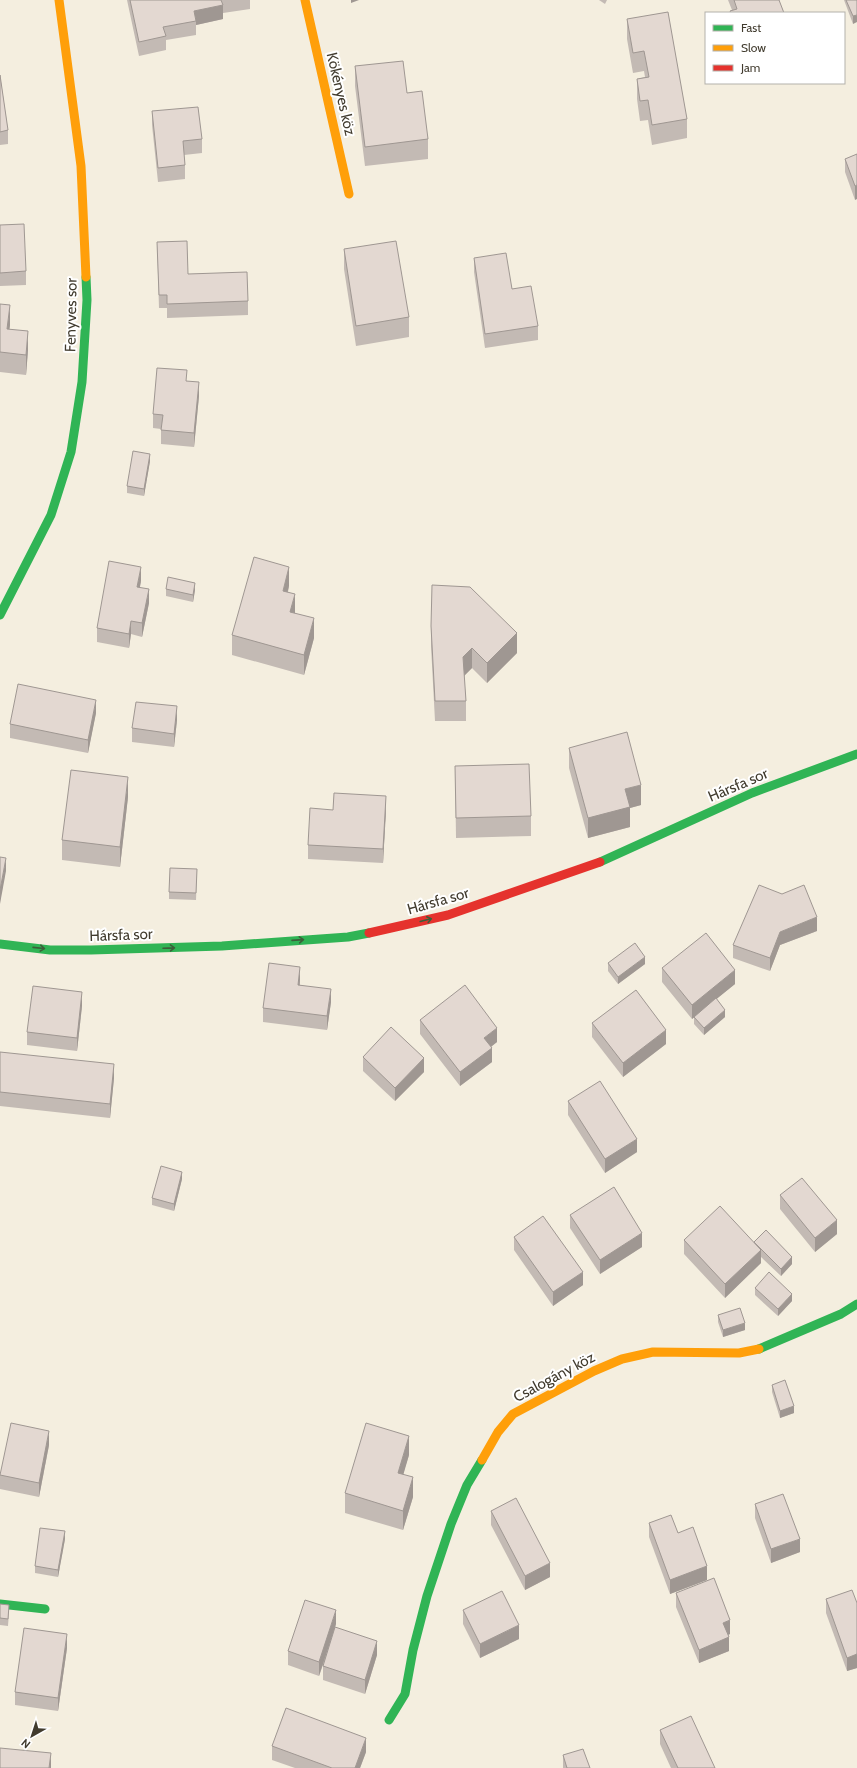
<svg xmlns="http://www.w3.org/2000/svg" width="857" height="1768" font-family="Cabin,sans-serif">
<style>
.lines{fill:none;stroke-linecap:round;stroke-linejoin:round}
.fast{stroke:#30b455;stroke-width:9}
.slow{stroke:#ff9f0a;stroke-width:9}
.jam{stroke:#e5322d;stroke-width:9}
.wall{fill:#c3bab4}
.shaded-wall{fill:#9f9792}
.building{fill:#e3d8d1;stroke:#9f9792}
.oneway{stroke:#3c5f3a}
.labels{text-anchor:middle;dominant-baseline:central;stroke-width:4;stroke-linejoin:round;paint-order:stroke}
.street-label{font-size:15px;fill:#413b2e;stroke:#fff}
</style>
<rect width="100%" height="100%" fill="#f4eedf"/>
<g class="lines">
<g class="fast">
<path d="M0,615L51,515L71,452L82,382L87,300L86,277"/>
<path d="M600,862L752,793L857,754"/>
<path d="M0,944L50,950H91L222,946L348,937L369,933"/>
<path d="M759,1349L841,1314L857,1304"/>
<path d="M0,1604L45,1609"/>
<path d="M389,1720L405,1694L413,1650L427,1596L451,1524L467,1485L482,1460"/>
</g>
<g class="slow">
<path d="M59,0L81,166L86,277"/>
<path d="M305,0L349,194"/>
<path d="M482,1460L498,1432L513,1414L594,1371L622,1359L653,1352L739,1353L759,1349"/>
</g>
<path class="jam" d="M369,933L448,915L600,862"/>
</g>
<g class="wall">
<path d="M127,0H250V9L223,13V19L196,25V35L166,40V50L139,56Z"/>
<path d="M599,0H607L605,4Z"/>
<path d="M728,0H779L784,13H730V11L732,10Z"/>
<path d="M844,0H857L853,24Z"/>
<path d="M627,19L687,119V138L652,145L648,120L640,121L637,99V79L645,77L644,71L633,73L627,39Z"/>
<path d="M355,66L407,93L428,139V159L365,166L355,86Z"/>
<path d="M0,75L8,130V144L0,145Z"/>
<path d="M152,111L202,139V153L184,155L185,165V179L158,182L152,125Z"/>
<path d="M857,154L855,200L845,172V159Z"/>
<path d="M0,225L26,271V285L0,286Z"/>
<path d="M157,242L188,274L248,301V315L167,318V308H159Z"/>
<path d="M344,249L409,317V337L356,346L344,269Z"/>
<path d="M474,258L512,289L538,326V340L485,348L474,272Z"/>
<path d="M0,304L10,325L9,329L28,350L26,375L0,372Z"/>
<path d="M187,381L199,396L194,447L161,444V429L153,428V414Z"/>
<path d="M150,461L144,496L127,493V486Z"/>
<path d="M141,581L140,587L149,603L142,637L131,634L129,648L97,642V628Z"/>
<path d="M289,586L288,592L295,613L314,638L304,675L232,655V635Z"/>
<path d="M166,589L195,590L193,602L166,596Z"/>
<path d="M431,626L517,653L487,683L472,668L464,676L466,701V721H435L431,646Z"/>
<path d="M96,713L88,753L10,738V724Z"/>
<path d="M177,720L174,747L132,742V728Z"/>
<path d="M569,748L641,805L630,808V827L588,838L569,768Z"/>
<path d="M455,766L531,816V836L456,838Z"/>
<path d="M128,797L120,867L62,860V840Z"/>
<path d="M333,810H386L383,863L308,859V845Z"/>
<path d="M197,869L196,900L169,899V892Z"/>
<path d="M817,931L780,945L770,971L733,958V945Z"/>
<path d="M608,963L645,964L618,984L608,971Z"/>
<path d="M662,968L735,984L716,999L725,1017L704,1035L694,1024V1017L697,1015L692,1019L662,982Z"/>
<path d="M300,980V985L331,1002L327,1030L263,1022V1008Z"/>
<path d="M82,1006L77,1051L27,1045V1032Z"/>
<path d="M420,1020L497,1042L491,1047L492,1062L460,1086L420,1034Z"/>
<path d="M592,1023L666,1044L623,1077L592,1037Z"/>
<path d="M0,1052L114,1078L110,1118L0,1106Z"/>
<path d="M363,1057L424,1072L395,1101L363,1071Z"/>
<path d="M568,1101L637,1152L605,1173L568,1115Z"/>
<path d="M182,1179L174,1211L152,1205V1198Z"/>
<path d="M780,1195L837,1234L815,1252L780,1209Z"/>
<path d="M570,1215L642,1247L600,1274L570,1228Z"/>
<path d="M514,1237L583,1285L553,1306L514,1250Z"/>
<path d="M684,1240L754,1242L792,1264L781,1276L761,1257V1263L725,1298L684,1254Z"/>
<path d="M755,1288L792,1301L778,1316L755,1295Z"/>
<path d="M718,1315L745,1330L723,1337L718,1322Z"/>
<path d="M772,1385L794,1413L780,1418L772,1392Z"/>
<path d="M49,1445L39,1497L0,1489V1475Z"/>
<path d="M409,1455L403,1474L413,1497L403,1530L345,1513V1493Z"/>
<path d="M755,1504L800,1552L771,1563L755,1518Z"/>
<path d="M491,1511L550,1577L525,1590L491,1525Z"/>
<path d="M649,1523L678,1533L707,1580L670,1594L649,1537Z"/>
<path d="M65,1539L58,1577L35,1573V1566Z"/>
<path d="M676,1593L730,1634L728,1635L729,1651L699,1663L676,1607Z"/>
<path d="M826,1599L857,1603V1668L847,1671L826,1613Z"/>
<path d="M0,1604L9,1612L8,1626L0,1625Z"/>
<path d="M463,1610L519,1639L480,1658L463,1624Z"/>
<path d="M336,1624L335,1627L377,1655L365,1694L323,1680V1666L324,1662L319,1676L288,1665V1651Z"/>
<path d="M67,1648L58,1711L15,1705V1692Z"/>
<path d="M660,1730L715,1768H671L660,1744Z"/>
<path d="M272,1746L366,1752L360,1768H295L272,1760Z"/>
<path d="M563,1755L590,1768H563Z"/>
</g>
<g class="shaded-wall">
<path d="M351,0H359L351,3Z"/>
<path d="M223,5V19L196,25V21L194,11Z"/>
<path d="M857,15V22L853,24V16Z"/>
<path d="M857,185V199L855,200V186Z"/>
<path d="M10,305V325L7,349V329Z"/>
<path d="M28,331V350L26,375V355Z"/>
<path d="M199,382V396L194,447V433Z"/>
<path d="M150,454V461L144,496V489Z"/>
<path d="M141,567V581L137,601V587Z"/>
<path d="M289,567V586L283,610V591Z"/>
<path d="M195,583V590L193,602V595Z"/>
<path d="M149,589V603L142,637V623Z"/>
<path d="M295,594V614L290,612Z"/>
<path d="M314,618V638L304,675V655Z"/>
<path d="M131,621V634L129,648V634Z"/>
<path d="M517,633V653L487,683V663Z"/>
<path d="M472,648V668L463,677V657Z"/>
<path d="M96,700V713L88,753V740Z"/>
<path d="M177,706V720L174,747V734Z"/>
<path d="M128,777V797L120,867V847Z"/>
<path d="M641,785V805L630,808V827L588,838V818L625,789Z"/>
<path d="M386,796V810L383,863V849Z"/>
<path d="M6,858V871L0,904V890Z"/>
<path d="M817,917V931L780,945L770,971V958L780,932Z"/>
<path d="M645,957V964L618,984V977Z"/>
<path d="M300,967V980L298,999V985Z"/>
<path d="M735,970V984L692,1019V1005Z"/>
<path d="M331,989V1002L327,1030V1016Z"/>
<path d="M82,992V1006L77,1051V1038Z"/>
<path d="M725,1010V1017L704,1035V1028Z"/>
<path d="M497,1028V1042L484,1052V1038Z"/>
<path d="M666,1030V1044L623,1077V1063Z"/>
<path d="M492,1048V1062L460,1086V1072Z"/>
<path d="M424,1058V1072L395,1101V1088Z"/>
<path d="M114,1064V1078L110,1118V1104Z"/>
<path d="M637,1139V1152L605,1173V1159Z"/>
<path d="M182,1172V1179L174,1211V1204Z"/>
<path d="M837,1220V1234L815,1252V1238Z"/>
<path d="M642,1233V1247L600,1274V1260Z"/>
<path d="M761,1250V1263L725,1298V1284Z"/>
<path d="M792,1257V1264L781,1276V1269Z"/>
<path d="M583,1272V1285L553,1306V1292Z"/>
<path d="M792,1294V1301L778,1316V1309Z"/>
<path d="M745,1323V1330L723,1337V1330Z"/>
<path d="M794,1406V1413L780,1418V1411Z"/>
<path d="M49,1431V1445L39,1497V1483Z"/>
<path d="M409,1436V1455L398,1493V1473Z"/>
<path d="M413,1477V1497L403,1530V1511Z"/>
<path d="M65,1531V1539L58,1577V1570Z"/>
<path d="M800,1539V1552L771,1563V1549Z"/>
<path d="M550,1563V1577L525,1590V1576Z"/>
<path d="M707,1566V1580L670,1594V1580Z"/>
<path d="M336,1610V1624L319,1676V1662Z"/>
<path d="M730,1620V1634L723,1637V1623Z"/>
<path d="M519,1625V1639L480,1658V1644Z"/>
<path d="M67,1634V1648L58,1711V1698Z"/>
<path d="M729,1637V1651L699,1663V1650Z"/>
<path d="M377,1641V1655L365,1694V1680Z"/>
<path d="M857,1654V1668L847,1671V1658Z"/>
<path d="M366,1738V1752L360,1768H355Z"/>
<path d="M51,1753V1768H49Z"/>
</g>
<g class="building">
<path d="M130,0H221L223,5L194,11L196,21L163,27L166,36L139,42Z"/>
<path d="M734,0H779L784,13H731L730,11L737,9Z"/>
<path d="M846,0H857V15L853,16Z"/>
<path d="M668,12L687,119L652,125L648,100L640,101L637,79L649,77L644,51L633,53L627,19Z"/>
<path d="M403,61L407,93L422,91L428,139L365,147L355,66Z"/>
<path d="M0,75L8,130L0,132Z"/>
<path d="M198,107L202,139L183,141L185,165L158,168L152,111Z"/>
<path d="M857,154V185L855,186L845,159Z"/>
<path d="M24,224L26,271L0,273V225Z"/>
<path d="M187,241L188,274L247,272L248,301L167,304V295H159L157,242Z"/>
<path d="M396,241L409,317L356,326L344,249Z"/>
<path d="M506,253L512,289L531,286L538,326L485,334L474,258Z"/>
<path d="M0,304L10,305L7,329L28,331L26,355L0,352Z"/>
<path d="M157,368L187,370L186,381L199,382L194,433L161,430L163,415L153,414Z"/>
<path d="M133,451L150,454L144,489L127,486Z"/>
<path d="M254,557L289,567L283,591L295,594L290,612L314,618L304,655L232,635Z"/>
<path d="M109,561L141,567L137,587L149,589L142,623L131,621L129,634L97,628Z"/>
<path d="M168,577L195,583L193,595L166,589Z"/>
<path d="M432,585L470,587L517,633L487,663L472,648L463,657L466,701H435L431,626Z"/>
<path d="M18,684L96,700L88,740L10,724Z"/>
<path d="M136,702L177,706L174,734L132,728Z"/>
<path d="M627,732L641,785L625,789L630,807L588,818L569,748Z"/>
<path d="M529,764L531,816L456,818L455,766Z"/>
<path d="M71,770L128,777L120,847L62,840Z"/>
<path d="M334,793L386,796L383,849L308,845L310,808L333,810Z"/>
<path d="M0,857L6,858L0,890Z"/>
<path d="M170,868L197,869L196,893L169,892Z"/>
<path d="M759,885L782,894L804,885L817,917L780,932L770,958L733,945Z"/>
<path d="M706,933L735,970L692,1005L662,968Z"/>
<path d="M635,943L645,957L618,977L608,963Z"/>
<path d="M269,963L300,967L298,985L331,989L327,1016L263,1008Z"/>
<path d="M465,985L497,1028L484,1038L492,1048L460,1072L420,1020Z"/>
<path d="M33,986L82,992L77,1038L27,1032Z"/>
<path d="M636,990L666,1030L623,1063L592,1023Z"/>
<path d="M716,998L725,1010L704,1028L694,1017Z"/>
<path d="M391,1027L424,1058L395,1088L363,1057Z"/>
<path d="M0,1052L114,1064L110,1104L0,1092Z"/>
<path d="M600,1081L637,1139L605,1159L568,1101Z"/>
<path d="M161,1166L182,1172L174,1204L152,1198Z"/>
<path d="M802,1178L837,1220L815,1238L780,1195Z"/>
<path d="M614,1187L642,1233L600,1260L570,1215Z"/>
<path d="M720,1206L761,1250L725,1284L684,1240Z"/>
<path d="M543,1216L583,1272L553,1292L514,1237Z"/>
<path d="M766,1230L792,1257L781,1269L754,1242Z"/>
<path d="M769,1272L792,1294L778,1309L755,1288Z"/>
<path d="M740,1308L745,1323L723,1330L718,1315Z"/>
<path d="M785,1380L794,1406L780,1411L772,1385Z"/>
<path d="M11,1423L49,1431L39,1483L0,1475Z"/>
<path d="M366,1423L409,1436L398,1473L413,1477L403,1511L345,1493Z"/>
<path d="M783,1494L800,1539L771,1549L755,1504Z"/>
<path d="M516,1498L550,1563L525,1576L491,1511Z"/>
<path d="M671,1515L678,1533L693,1527L707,1566L670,1580L649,1523Z"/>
<path d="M40,1528L65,1531L58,1570L35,1566Z"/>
<path d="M714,1578L730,1620L723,1623L729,1637L699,1650L676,1593Z"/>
<path d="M852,1590L857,1603V1654L847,1658L826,1599Z"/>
<path d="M502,1591L519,1625L480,1644L463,1610Z"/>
<path d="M305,1600L336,1610L319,1662L288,1651Z"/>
<path d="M0,1604L9,1605L8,1619L0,1618Z"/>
<path d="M335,1627L377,1641L365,1680L323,1666Z"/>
<path d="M24,1628L67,1634L58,1698L15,1692Z"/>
<path d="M286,1708L366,1738L355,1768H332L272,1746Z"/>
<path d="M691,1716L715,1768H678L660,1730Z"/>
<path d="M0,1748L51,1753L49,1768H0Z"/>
<path d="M583,1749L590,1768H567L563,1755Z"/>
</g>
<defs><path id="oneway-shaft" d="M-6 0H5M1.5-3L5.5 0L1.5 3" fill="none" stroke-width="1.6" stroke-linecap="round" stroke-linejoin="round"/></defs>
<g class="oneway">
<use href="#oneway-shaft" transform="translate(426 920) rotate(-14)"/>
<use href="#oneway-shaft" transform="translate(298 940) rotate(-4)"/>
<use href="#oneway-shaft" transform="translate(39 948) rotate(6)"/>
<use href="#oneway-shaft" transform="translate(169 948) rotate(-2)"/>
</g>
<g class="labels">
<g class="street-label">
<text transform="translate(341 94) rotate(77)">Kökényes köz</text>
<text transform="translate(71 315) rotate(-89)">Fenyves sor</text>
<text transform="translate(738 785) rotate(-23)">Hársfa sor</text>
<text transform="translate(438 901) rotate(-16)">Hársfa sor</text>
<text transform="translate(121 935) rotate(-2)">Hársfa sor</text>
<text transform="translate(554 1377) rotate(-28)">Csalogány köz</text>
</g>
</g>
<rect x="705" y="12" width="140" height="72" fill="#ffffff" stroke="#b3b1ab"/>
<rect x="713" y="25" width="20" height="6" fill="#30b455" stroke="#b3b1ab"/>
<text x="741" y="32" font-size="12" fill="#413b2e">Fast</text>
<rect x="713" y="45" width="20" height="6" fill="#ff9f0a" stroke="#b3b1ab"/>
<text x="741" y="52" font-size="12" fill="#413b2e">Slow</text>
<rect x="713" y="65" width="20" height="6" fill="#e5322d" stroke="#b3b1ab"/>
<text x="741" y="72" font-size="12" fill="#413b2e">Jam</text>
<g transform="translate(32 1736) rotate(219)" stroke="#ffffff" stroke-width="3" paint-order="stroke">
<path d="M0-3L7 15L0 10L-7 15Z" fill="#413b2e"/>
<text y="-6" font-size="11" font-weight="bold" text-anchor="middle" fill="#413b2e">N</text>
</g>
</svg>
